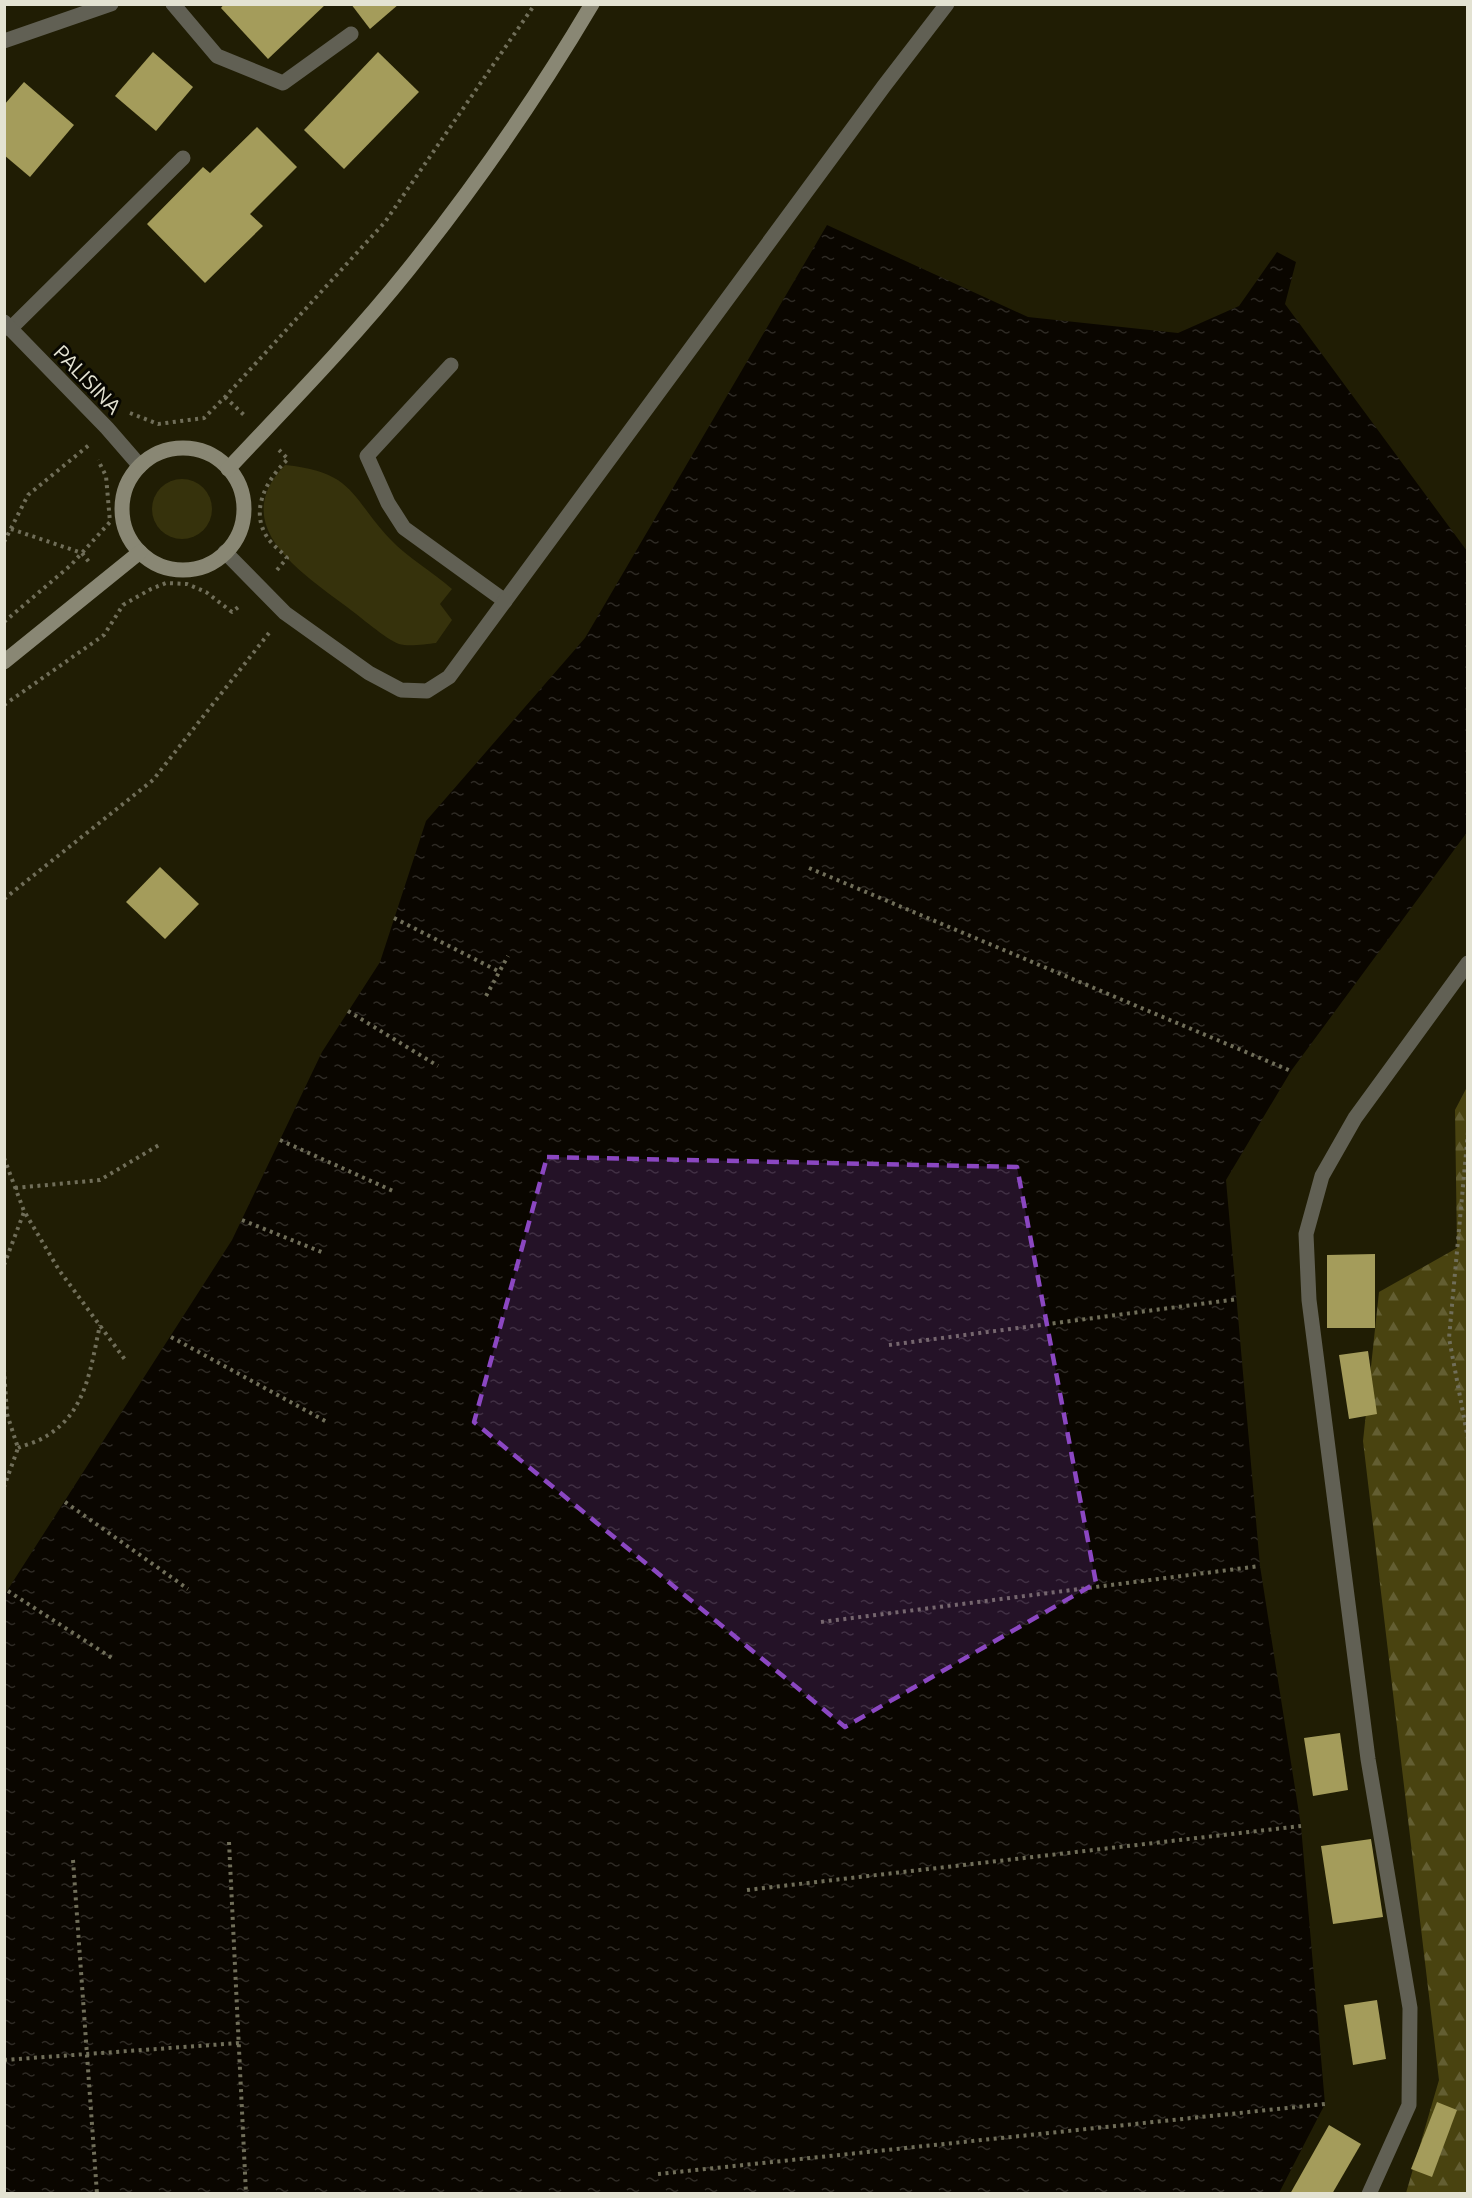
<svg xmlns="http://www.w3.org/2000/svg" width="1472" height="2198" font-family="Ubuntu,sans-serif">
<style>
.grass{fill:#36320c}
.forest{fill:url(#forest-firs)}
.water{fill:url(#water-ripples)}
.building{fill:#a49c5b}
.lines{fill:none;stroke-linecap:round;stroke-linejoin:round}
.path{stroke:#706e59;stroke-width:4;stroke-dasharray:3 4.5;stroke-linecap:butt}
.lane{stroke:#616054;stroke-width:15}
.street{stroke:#616054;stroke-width:15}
.secondary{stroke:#898774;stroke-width:15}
.marked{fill:#8b47c2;fill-opacity:0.2;stroke:#8b47c2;stroke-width:4.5;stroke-dasharray:12 8;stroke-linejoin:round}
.labels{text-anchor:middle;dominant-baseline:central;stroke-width:6;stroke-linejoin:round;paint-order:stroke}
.street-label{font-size:21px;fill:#e3e2d2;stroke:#080701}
</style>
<defs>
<pattern id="forest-firs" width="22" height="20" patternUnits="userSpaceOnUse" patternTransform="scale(1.5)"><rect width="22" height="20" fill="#494310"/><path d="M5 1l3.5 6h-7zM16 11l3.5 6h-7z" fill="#635e32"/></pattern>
<pattern id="water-ripples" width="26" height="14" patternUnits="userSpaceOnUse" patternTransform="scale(1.5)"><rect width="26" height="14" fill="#0a0600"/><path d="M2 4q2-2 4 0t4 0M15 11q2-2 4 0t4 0" fill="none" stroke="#2e2a24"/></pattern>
</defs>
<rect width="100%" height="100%" fill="#201d04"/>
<g class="grass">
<path d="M285,465C354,472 350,496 390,539C408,558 433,572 452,589L440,604L452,620L436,643C426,644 409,647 399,644C387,640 358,615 347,607C300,572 227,525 285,465Z"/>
<circle cx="182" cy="509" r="30"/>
</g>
<path class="forest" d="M1467,1087V2193H1406L1439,2080L1363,1441L1379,1292L1457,1248L1455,1110Z"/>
<path class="water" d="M827,225L1028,317L1178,333L1239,306L1277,252L1296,262L1285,304L1467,551L1468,831L1291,1071L1226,1180L1260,1566L1301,1826L1325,2104L1279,2193H5V1594L232,1240L322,1052L380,962L426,821L585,638Z"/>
<g class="building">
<path d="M224,4H326L268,59L221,8Z"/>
<path d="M351,4H399L370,29Z"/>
<path d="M153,52L193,87L156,131L115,96Z"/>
<path d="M378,52L419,92L344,169L304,130Z"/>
<path d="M24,82L74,125L30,177L4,155V105Z"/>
<path d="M257,127L297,167L250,214L263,226L205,283L147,224L203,167L210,173Z"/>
<path d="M160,867L199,904L165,939L126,902Z"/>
<path d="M1375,1254V1328H1327V1255Z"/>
<path d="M1368,1351L1377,1414L1349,1419L1339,1355Z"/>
<path d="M1340,1733L1348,1790L1313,1796L1304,1738Z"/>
<path d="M1371,1839L1383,1917L1333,1924L1321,1846Z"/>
<path d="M1377,2000L1386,2059L1353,2065L1344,2005Z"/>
<path d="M1437,2102L1457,2110L1432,2177L1411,2169Z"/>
<path d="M1329,2125L1361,2144L1332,2194H1290Z"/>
</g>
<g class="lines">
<g class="path">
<path d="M225,397L244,415"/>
<path d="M130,413L158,424L204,418L225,397L385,222L535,4"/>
<path d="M11,529L82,553L89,562"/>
<path d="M4,542L28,495L89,445"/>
<path d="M277,570L287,558C281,551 272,545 267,537C249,509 268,478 288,459L279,450"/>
<path d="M4,622L71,565L110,522L106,476L98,460"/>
<path d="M4,705L104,635L123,605L151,589L166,583L187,584L206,592L232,612L241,605"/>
<path d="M809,868L1291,1071"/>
<path d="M4,899L153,780L269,633"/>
<path d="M394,918L500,972"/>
<path d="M486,996L508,956"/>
<path d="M348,1011L438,1066"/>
<path d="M1468,1132L1449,1338L1468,1439"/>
<path d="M280,1140L393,1191"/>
<path d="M4,1158L24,1211L59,1270L126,1361"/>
<path d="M15,1188L100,1180L159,1145"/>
<path d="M242,1220L324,1253"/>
<path d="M4,1265L24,1212"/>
<path d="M171,1337L329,1423"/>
<path d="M889,1345L1238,1299"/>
<path d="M4,1369L7,1414L18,1448L4,1487"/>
<path d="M18,1448C28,1444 40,1441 48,1435C87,1411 91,1365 100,1325"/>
<path d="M65,1502L188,1589"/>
<path d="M8,1591L115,1660"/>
<path d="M821,1622L1260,1566"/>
<path d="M229,1842L246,2194"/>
<path d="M73,1860L97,2194"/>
<path d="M747,1890L1301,1826"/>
<path d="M4,2060L239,2043"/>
<path d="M658,2174L1325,2104"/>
</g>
<g class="lane">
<path d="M173,4L217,56L283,83L351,34"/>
<path d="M10,329L183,158"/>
<path d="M451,365L367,456L388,503L404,528L505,601"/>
</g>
<g class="street">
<path d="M4,41L111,4"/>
<path d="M4,322L107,428L140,466"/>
<path d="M225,552L285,613L369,673L401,690L427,691L449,677L884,86L947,4"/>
<path d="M1369,2194L1409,2105L1410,2008L1368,1759L1309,1300L1306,1234L1322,1176L1355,1118L1468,963"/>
</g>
<g class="secondary">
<circle cx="183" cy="509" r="61"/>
<path d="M228,469C289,404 352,340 408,270C475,186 537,97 592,4"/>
<path d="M4,662L140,552"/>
</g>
</g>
<path class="marked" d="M547,1157L1017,1167L1096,1583L845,1727L474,1422Z"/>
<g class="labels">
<g class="street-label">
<text transform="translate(88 379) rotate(46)">PALISINA</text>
</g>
</g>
<rect width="1472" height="2198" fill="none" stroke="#e3e2d2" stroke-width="12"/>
</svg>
